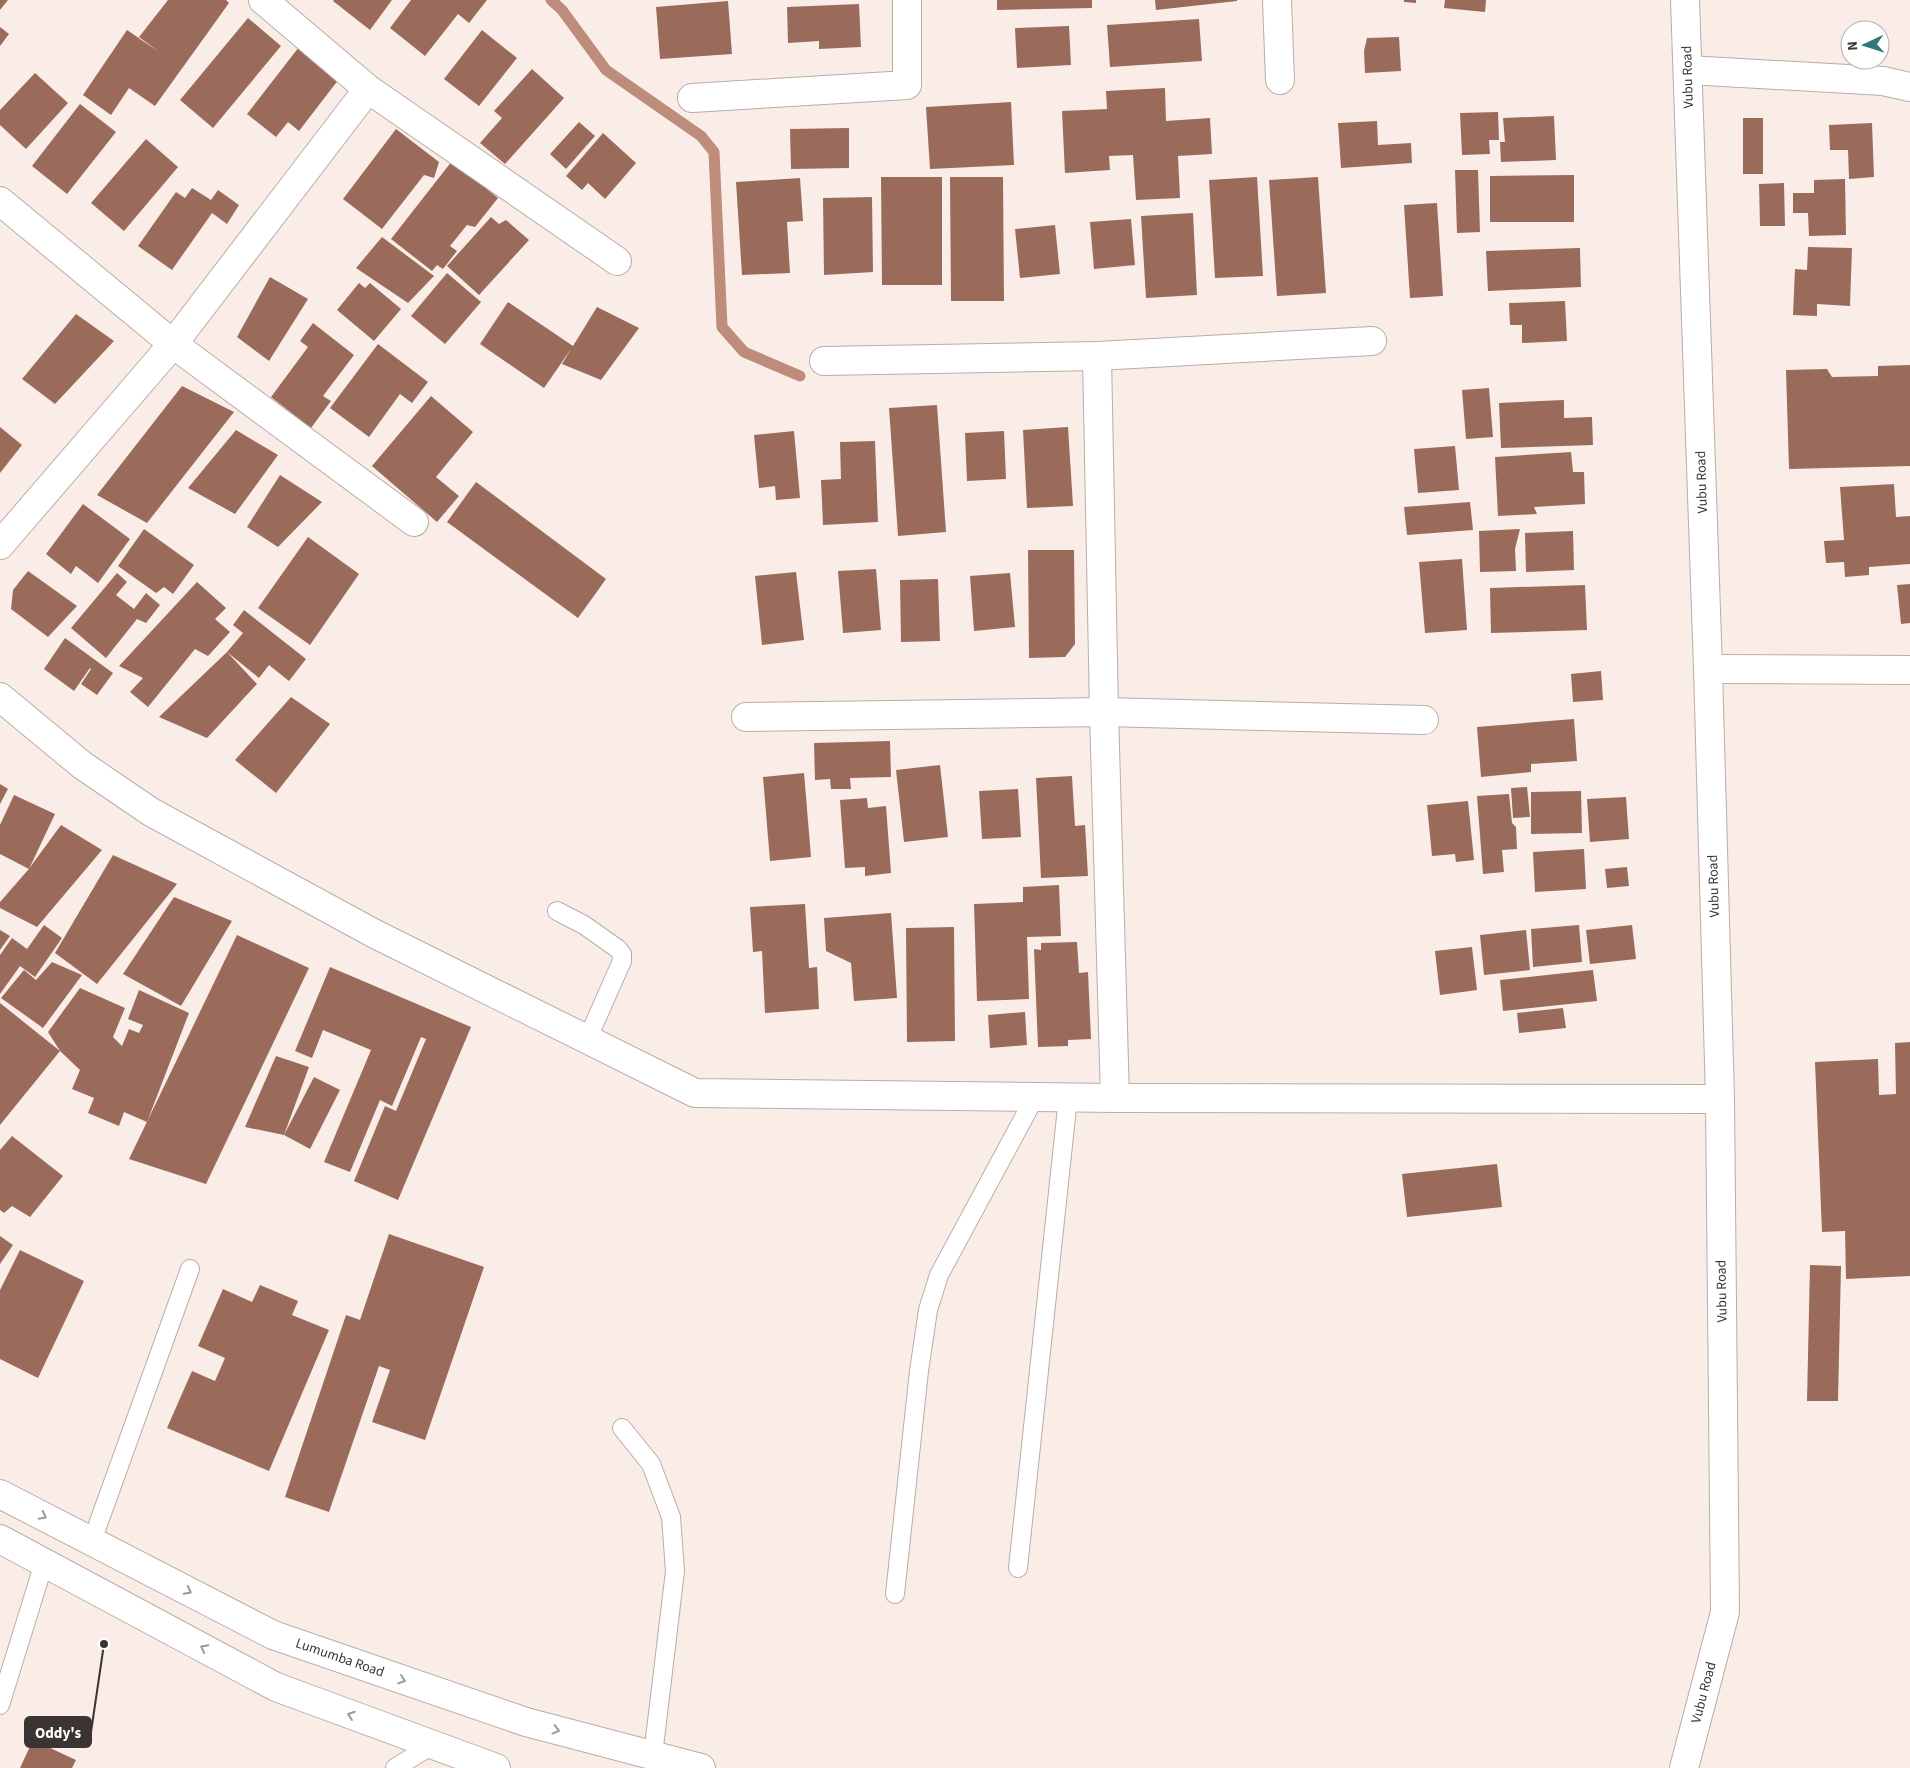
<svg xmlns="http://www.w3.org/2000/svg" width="1910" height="1768" font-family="'Source Sans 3',sans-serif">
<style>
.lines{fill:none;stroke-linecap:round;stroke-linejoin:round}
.stream{stroke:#bd8c7a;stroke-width:11}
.building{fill:#9a6b5a}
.service-casing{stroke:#b9ada8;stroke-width:20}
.minor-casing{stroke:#b9ada8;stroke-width:30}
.primary-casing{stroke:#b9ada8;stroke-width:30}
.service{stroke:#fff;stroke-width:18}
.minor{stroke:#fff;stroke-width:28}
.primary{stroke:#fff;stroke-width:28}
.oneway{stroke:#9c9a99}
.labels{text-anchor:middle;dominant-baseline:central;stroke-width:5;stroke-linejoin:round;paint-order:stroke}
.street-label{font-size:14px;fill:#3a3533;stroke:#fff}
.leader{fill:none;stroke:#3a3533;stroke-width:2}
.callout-dot{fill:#3a3533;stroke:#fff;stroke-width:2}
.callout{fill:#3a3533;stroke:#3a3533;stroke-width:2}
.callout-label{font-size:15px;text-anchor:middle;font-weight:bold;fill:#fff}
</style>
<rect width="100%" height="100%" fill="#faede8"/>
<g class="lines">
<path class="stream" d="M551,0L562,10L606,70L701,136L714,152L722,327L744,352L800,376"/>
</g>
<g class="building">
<path d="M0,0H8L0,10Z"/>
<path d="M168,0H226L229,3L155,106L129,88L111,115L83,95L127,30L159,52L139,37Z"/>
<path d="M334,0H392L370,30L333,1Z"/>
<path d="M411,0H487L469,23L458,14L425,56L390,28Z"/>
<path d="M997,0H1092V8L997,10Z"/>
<path d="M1155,0H1237V1L1156,10Z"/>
<path d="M1404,0H1416V3L1404,2Z"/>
<path d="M1445,0H1486L1485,12L1444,8Z"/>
<path d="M728,1L732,54L660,59L656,7Z"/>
<path d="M859,4L861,47L819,49V41L788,43L787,7Z"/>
<path d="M248,18L281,46L213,128L180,100Z"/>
<path d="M1199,19L1202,61L1110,67L1107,25Z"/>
<path d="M1069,26L1071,65L1017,68L1015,28Z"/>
<path d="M0,27L9,34L0,46Z"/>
<path d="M482,30L517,58L479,106L444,79Z"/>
<path d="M1399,37L1401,71L1365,73L1364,51L1367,38Z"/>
<path d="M299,47L339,79L299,131L288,122L276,137L247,114Z"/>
<path d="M532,69L564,98L505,164L480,143L502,118L494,111Z"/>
<path d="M35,73L68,103L26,149L0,125V110Z"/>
<path d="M1165,88L1166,121L1210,118L1212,154L1178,156L1180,198L1136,200L1133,155L1109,156L1110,170L1065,173L1062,111L1107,109L1106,91Z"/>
<path d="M1011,102L1014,165L930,169L926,107Z"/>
<path d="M80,104L116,132L67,194L32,166Z"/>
<path d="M1498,112L1499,140H1489L1490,154L1462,155L1460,113Z"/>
<path d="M1554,116L1556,160L1501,162L1500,142H1505L1503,118Z"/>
<rect x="1743" y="118" width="20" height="56"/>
<path d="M1377,121L1378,145L1411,143L1412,163L1341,168L1338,123Z"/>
<path d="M579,122L595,136L566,169L550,154Z"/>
<path d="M1872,123L1874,177L1849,179L1848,150H1830L1829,125Z"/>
<path d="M849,128V168L791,169L790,129Z"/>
<path d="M396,129L439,162L434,178L424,175L382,229L343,199Z"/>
<path d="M603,133L636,163L605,199L588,183L582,190L566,176Z"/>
<path d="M146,139L178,167L124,231L91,203Z"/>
<path d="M452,161L498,198L475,227L467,225L450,246L457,251L443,269L437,265L432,271L391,239Z"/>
<path d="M1455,170H1478L1480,232L1457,233Z"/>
<path d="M1574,175V222H1490V176Z"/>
<path d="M881,177H942V285H882Z"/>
<path d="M950,177H1003L1004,301H951Z"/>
<path d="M1257,177L1263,276L1215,278L1209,180Z"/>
<path d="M1318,177L1326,293L1277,296L1269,180Z"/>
<path d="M800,178L803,221L787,222L790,273L742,275L736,182Z"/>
<path d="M1845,179L1846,235L1809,236L1808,213H1793V193H1814V180Z"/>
<path d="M1784,183L1785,226H1760L1759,184Z"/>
<path d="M192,188L211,200L218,190L239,205L227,224L212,213L172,270L138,246L176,192L185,198Z"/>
<path d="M872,197L873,272L824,275L823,198Z"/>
<path d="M1437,203L1443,296L1410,298L1404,205Z"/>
<path d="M1193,213L1197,295L1146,298L1141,216Z"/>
<path d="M491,217L499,224L506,220L529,240L479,295L447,266Z"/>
<path d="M1131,219L1135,265L1094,269L1090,222Z"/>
<path d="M1055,225L1060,274L1020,278L1015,229Z"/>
<path d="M382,237L434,276L408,303L356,268Z"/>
<path d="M1808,247L1852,248L1850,306L1817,304V316L1793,315L1795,269L1807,270Z"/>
<path d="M1580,248L1581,287L1488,291L1486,251Z"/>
<path d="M447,273L481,302L445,344L411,316Z"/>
<path d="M270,277L308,299L269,361L237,337Z"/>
<path d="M359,283L365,288L370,283L401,309L374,341L337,310Z"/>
<path d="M1565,301L1567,341L1522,343V325H1510L1509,303Z"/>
<path d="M508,302L573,346L597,307L639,328L601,380L562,364L571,349L544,388L480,344Z"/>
<path d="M76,314L114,341L55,404L22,379Z"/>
<path d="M313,323L354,355L323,396L331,401L311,428L271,397L308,347L300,341Z"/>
<path d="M378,344L428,382L412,403L400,394L369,437L330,408Z"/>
<path d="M1910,365V466L1789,469L1786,370L1827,369L1832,377L1878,376V366Z"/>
<path d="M182,386L234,412L147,523L97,495Z"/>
<path d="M1489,388L1493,437L1466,439L1462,390Z"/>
<path d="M431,396L473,432L436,477L459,496L437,522L372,466Z"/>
<path d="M1564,400V418L1592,417L1593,445L1501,448L1499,403Z"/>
<path d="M937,405L946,532L898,536L889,408Z"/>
<path d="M0,427L22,445L0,473Z"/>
<path d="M1068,427L1073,506L1027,508L1023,430Z"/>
<path d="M236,430L278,455L235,514L188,488Z"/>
<path d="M794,431L800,498L776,500L775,486L759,488L754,435Z"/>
<path d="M1004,431L1006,479L967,481L965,433Z"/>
<path d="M875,441L878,522L823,525L821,480L841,479L840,442Z"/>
<path d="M1455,446L1459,490L1418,493L1414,449Z"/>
<path d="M1571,452L1573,472H1584L1585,504L1534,507L1537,514L1498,516L1495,457Z"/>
<path d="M280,475L322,502L278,547L247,527Z"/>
<path d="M476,482L606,579L578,618L447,522Z"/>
<path d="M1894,484L1896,517L1910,516V564L1869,567V575L1845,577L1844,562L1826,563L1824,541L1844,540L1840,487Z"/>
<path d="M1470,502L1473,530L1407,535L1404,507Z"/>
<path d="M83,504L130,539L98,583L76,566L71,574L46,554Z"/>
<path d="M144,529L194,565L173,594L164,587L156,593L118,566Z"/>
<path d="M1520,529L1515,549L1516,571L1480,572L1479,531Z"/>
<path d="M1573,531L1574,570L1526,572L1525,533Z"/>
<path d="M308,537L359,574L310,645L258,608Z"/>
<path d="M1028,550H1074L1075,644L1065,657L1029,658Z"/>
<path d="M1462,559L1467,630L1425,633L1419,562Z"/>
<path d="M876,569L881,630L843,633L838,571Z"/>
<path d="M28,571L77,606L48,637L11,609L13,590Z"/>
<path d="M796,572L804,640L762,645L755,576Z"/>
<path d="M117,573L127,582L116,595L134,609L146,593L160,605L146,623L137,619L106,658L71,628Z"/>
<path d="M1010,573L1015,627L974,631L970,576Z"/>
<path d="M938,579L940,641L901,642L900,580Z"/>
<path d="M197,582L226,608L215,619L230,632L208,656L195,649L148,707L130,692L143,678L119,666Z"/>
<path d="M1910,584V623L1901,624L1897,585Z"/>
<path d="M1585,585L1587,630L1491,633L1490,588Z"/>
<path d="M244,610L306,659L289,681L269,665L259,678L227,652L243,633L233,625Z"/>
<path d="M65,638L113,673L97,695L81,684L91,669L90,668L74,691L44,669Z"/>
<path d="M227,652L257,684L207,738L159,717Z"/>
<path d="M1601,671L1603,700L1573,702L1571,674Z"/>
<path d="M291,697L330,724L276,793L235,760Z"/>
<path d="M1574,719L1577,761L1531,764V772L1481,777L1477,727Z"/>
<path d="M890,741L891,777L850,778L851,789H831L830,779L815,780L814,743Z"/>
<path d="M940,765L948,837L904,842L896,770Z"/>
<path d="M804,773L811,857L770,861L763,777Z"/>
<path d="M1072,776L1075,826L1085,825L1088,876L1041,878L1036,778Z"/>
<path d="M0,784L8,789L0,804Z"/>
<path d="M1527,787L1530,817L1513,818L1511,788Z"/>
<path d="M1018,789L1021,837L982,839L979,791Z"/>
<path d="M1581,791L1582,833L1531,834V792Z"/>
<path d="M1509,794L1512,823L1516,827L1517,849L1502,850L1504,872L1483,874L1477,796Z"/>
<path d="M14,795L55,814L29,869L0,854V825Z"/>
<path d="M1626,797L1629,839L1590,842L1587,799Z"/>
<path d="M867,798L868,808L886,806L891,873L865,876V867L845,868L840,800Z"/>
<path d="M1468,801L1474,860L1456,862L1455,854L1432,856L1427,805Z"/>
<path d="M61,825L102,850L37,927L0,908V902L28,870Z"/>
<path d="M1584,849L1586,889L1535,892L1533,852Z"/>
<path d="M113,855L177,884L97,984L55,953Z"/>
<path d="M1627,867L1629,886L1607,888L1605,869Z"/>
<path d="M1059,885L1061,936L1027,937L1029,999L977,1001L974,904L1023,902V887Z"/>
<path d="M174,897L232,921L181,1006L123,974Z"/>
<path d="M805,904L809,968L817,967L819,1009L765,1013L762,951L753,952L750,907Z"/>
<path d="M891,913L897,998L854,1001L851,963L826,951L824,918Z"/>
<path d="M44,925L62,938L35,977L20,966L0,994V955L12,938L27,949Z"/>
<path d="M1579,925L1582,962L1533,967L1531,929Z"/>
<path d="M1632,925L1636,959L1590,964L1586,930Z"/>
<path d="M954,927L955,1041L907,1042L906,928Z"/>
<path d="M0,930L10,936L0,950Z"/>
<path d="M1526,930L1530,970L1484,975L1480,935Z"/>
<path d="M237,935L309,968L206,1184L129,1159Z"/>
<path d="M1077,942L1079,973L1088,972L1091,1039L1068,1040V1046L1038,1047L1034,949L1041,950V943Z"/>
<path d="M1472,947L1477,990L1440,995L1435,951Z"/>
<path d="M52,962L82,975L43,1028L1,998L24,970L36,980Z"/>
<path d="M330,967L471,1027L398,1200L354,1181L385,1106L396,1111L426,1039L421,1037L392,1106L380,1100L350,1172L324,1162L371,1050L323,1030L312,1058L295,1051Z"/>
<path d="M1593,970L1597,1001L1503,1011L1500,980Z"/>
<path d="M80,988L125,1008L113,1037L122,1046L129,1029L139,1033L143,1025L128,1019L139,990L189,1013L147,1122L124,1112L119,1126L88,1113L94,1098L72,1089L80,1070L60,1051L48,1032Z"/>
<path d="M0,1003L60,1051L0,1125Z"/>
<path d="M1563,1008L1566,1028L1519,1033L1517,1013Z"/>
<path d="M1025,1012L1027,1045L990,1048L988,1015Z"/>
<path d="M1910,1042V1276L1846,1279L1845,1231L1822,1232L1815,1062L1878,1059L1879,1095L1896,1094L1895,1043Z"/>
<path d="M276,1056L309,1067L284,1135L245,1127Z"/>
<path d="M314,1077L340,1090L310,1149L284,1135Z"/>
<path d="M12,1136L63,1176L30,1217L12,1206L4,1213L0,1210V1150Z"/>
<path d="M1497,1164L1502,1207L1407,1217L1402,1174Z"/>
<path d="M389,1234L484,1267L425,1440L372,1422L390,1370L379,1366L329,1512L285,1497L346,1315L360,1320Z"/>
<path d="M0,1236L13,1245L0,1264Z"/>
<path d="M20,1250L84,1281L38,1378L0,1359V1290Z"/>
<path d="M1810,1265L1841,1266L1838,1401H1807Z"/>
<path d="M260,1285L298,1301L292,1315L329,1330L269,1471L167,1428L192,1371L215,1381L225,1358L198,1346L223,1289L252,1302Z"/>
<path d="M33,1740L76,1760L72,1768H20Z"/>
</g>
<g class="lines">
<defs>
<g id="service">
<path d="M557,911L584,925L618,949L622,954V961L587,1040"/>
<path d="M622,1428L651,1464L671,1517L675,1571L653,1755"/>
<path d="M92,1541L190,1269"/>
<path d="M1018,1568L1068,1098"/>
<path d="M895,1594L919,1371L928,1310L939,1275L1035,1097"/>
<path d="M0,1705L44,1563"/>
<path d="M395,1768L432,1745"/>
</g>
<g id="minor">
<path d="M263,0L368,89L617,261"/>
<path d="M1277,0L1280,80"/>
<path d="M1688,70L1883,81L1910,87"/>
<path d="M692,98L907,85V0"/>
<path d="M0,201L173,344L414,522"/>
<path d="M1097,356L1104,712L1115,1098"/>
<path d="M824,361L1097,356L1372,341"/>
<path d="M0,545L173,344L368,89"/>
<path d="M1708,669L1910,670"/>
<path d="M0,697L82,765L151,812L375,934L695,1093L1115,1098L1720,1099"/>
<path d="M746,717L1104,712L1424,720"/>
<path id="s1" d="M1684,1768L1725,1612L1720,1099L1708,669L1685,0"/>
</g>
<g id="primary">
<path id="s2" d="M0,1494L273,1635L526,1722L701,1768"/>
<path d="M0,1539L276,1687L496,1768"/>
</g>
</defs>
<use href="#service" class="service-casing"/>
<use href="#minor" class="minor-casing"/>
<use href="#primary" class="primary-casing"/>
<use href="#service" class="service"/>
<use href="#minor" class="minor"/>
<use href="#primary" class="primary"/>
</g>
<defs><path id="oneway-chevron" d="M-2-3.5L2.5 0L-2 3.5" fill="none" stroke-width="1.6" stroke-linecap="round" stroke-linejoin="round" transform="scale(1.25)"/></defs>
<g class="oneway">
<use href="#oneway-chevron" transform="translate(43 1516) rotate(27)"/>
<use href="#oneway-chevron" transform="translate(188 1591) rotate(27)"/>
<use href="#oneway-chevron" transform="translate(204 1648) rotate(-152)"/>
<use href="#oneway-chevron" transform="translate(402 1680) rotate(19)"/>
<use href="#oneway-chevron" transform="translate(351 1715) rotate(-160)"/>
<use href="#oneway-chevron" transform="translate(556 1730) rotate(15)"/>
</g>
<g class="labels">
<g class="street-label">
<text transform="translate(1688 77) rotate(-92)">Vubu Road</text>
<text transform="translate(1702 482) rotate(-92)">Vubu Road</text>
<text transform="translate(1714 886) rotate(-92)">Vubu Road</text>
<text transform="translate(1722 1291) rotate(-91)">Vubu Road</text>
<text stroke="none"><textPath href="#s2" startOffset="378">Lumumba Road</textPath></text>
<text stroke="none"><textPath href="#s1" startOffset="78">Vubu Road</textPath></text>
</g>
</g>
<path class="leader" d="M104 1644L91 1732"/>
<circle class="callout-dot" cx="104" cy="1644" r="5"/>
<rect class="callout" x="25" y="1717" width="66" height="30" rx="5"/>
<g class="callout-label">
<text x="58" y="1738">Oddy's</text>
</g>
<g transform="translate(1865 45) rotate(266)"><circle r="24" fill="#ffffff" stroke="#b0aead"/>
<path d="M0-4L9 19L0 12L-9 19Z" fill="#317976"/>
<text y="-8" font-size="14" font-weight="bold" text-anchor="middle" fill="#3a3533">N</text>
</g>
</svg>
